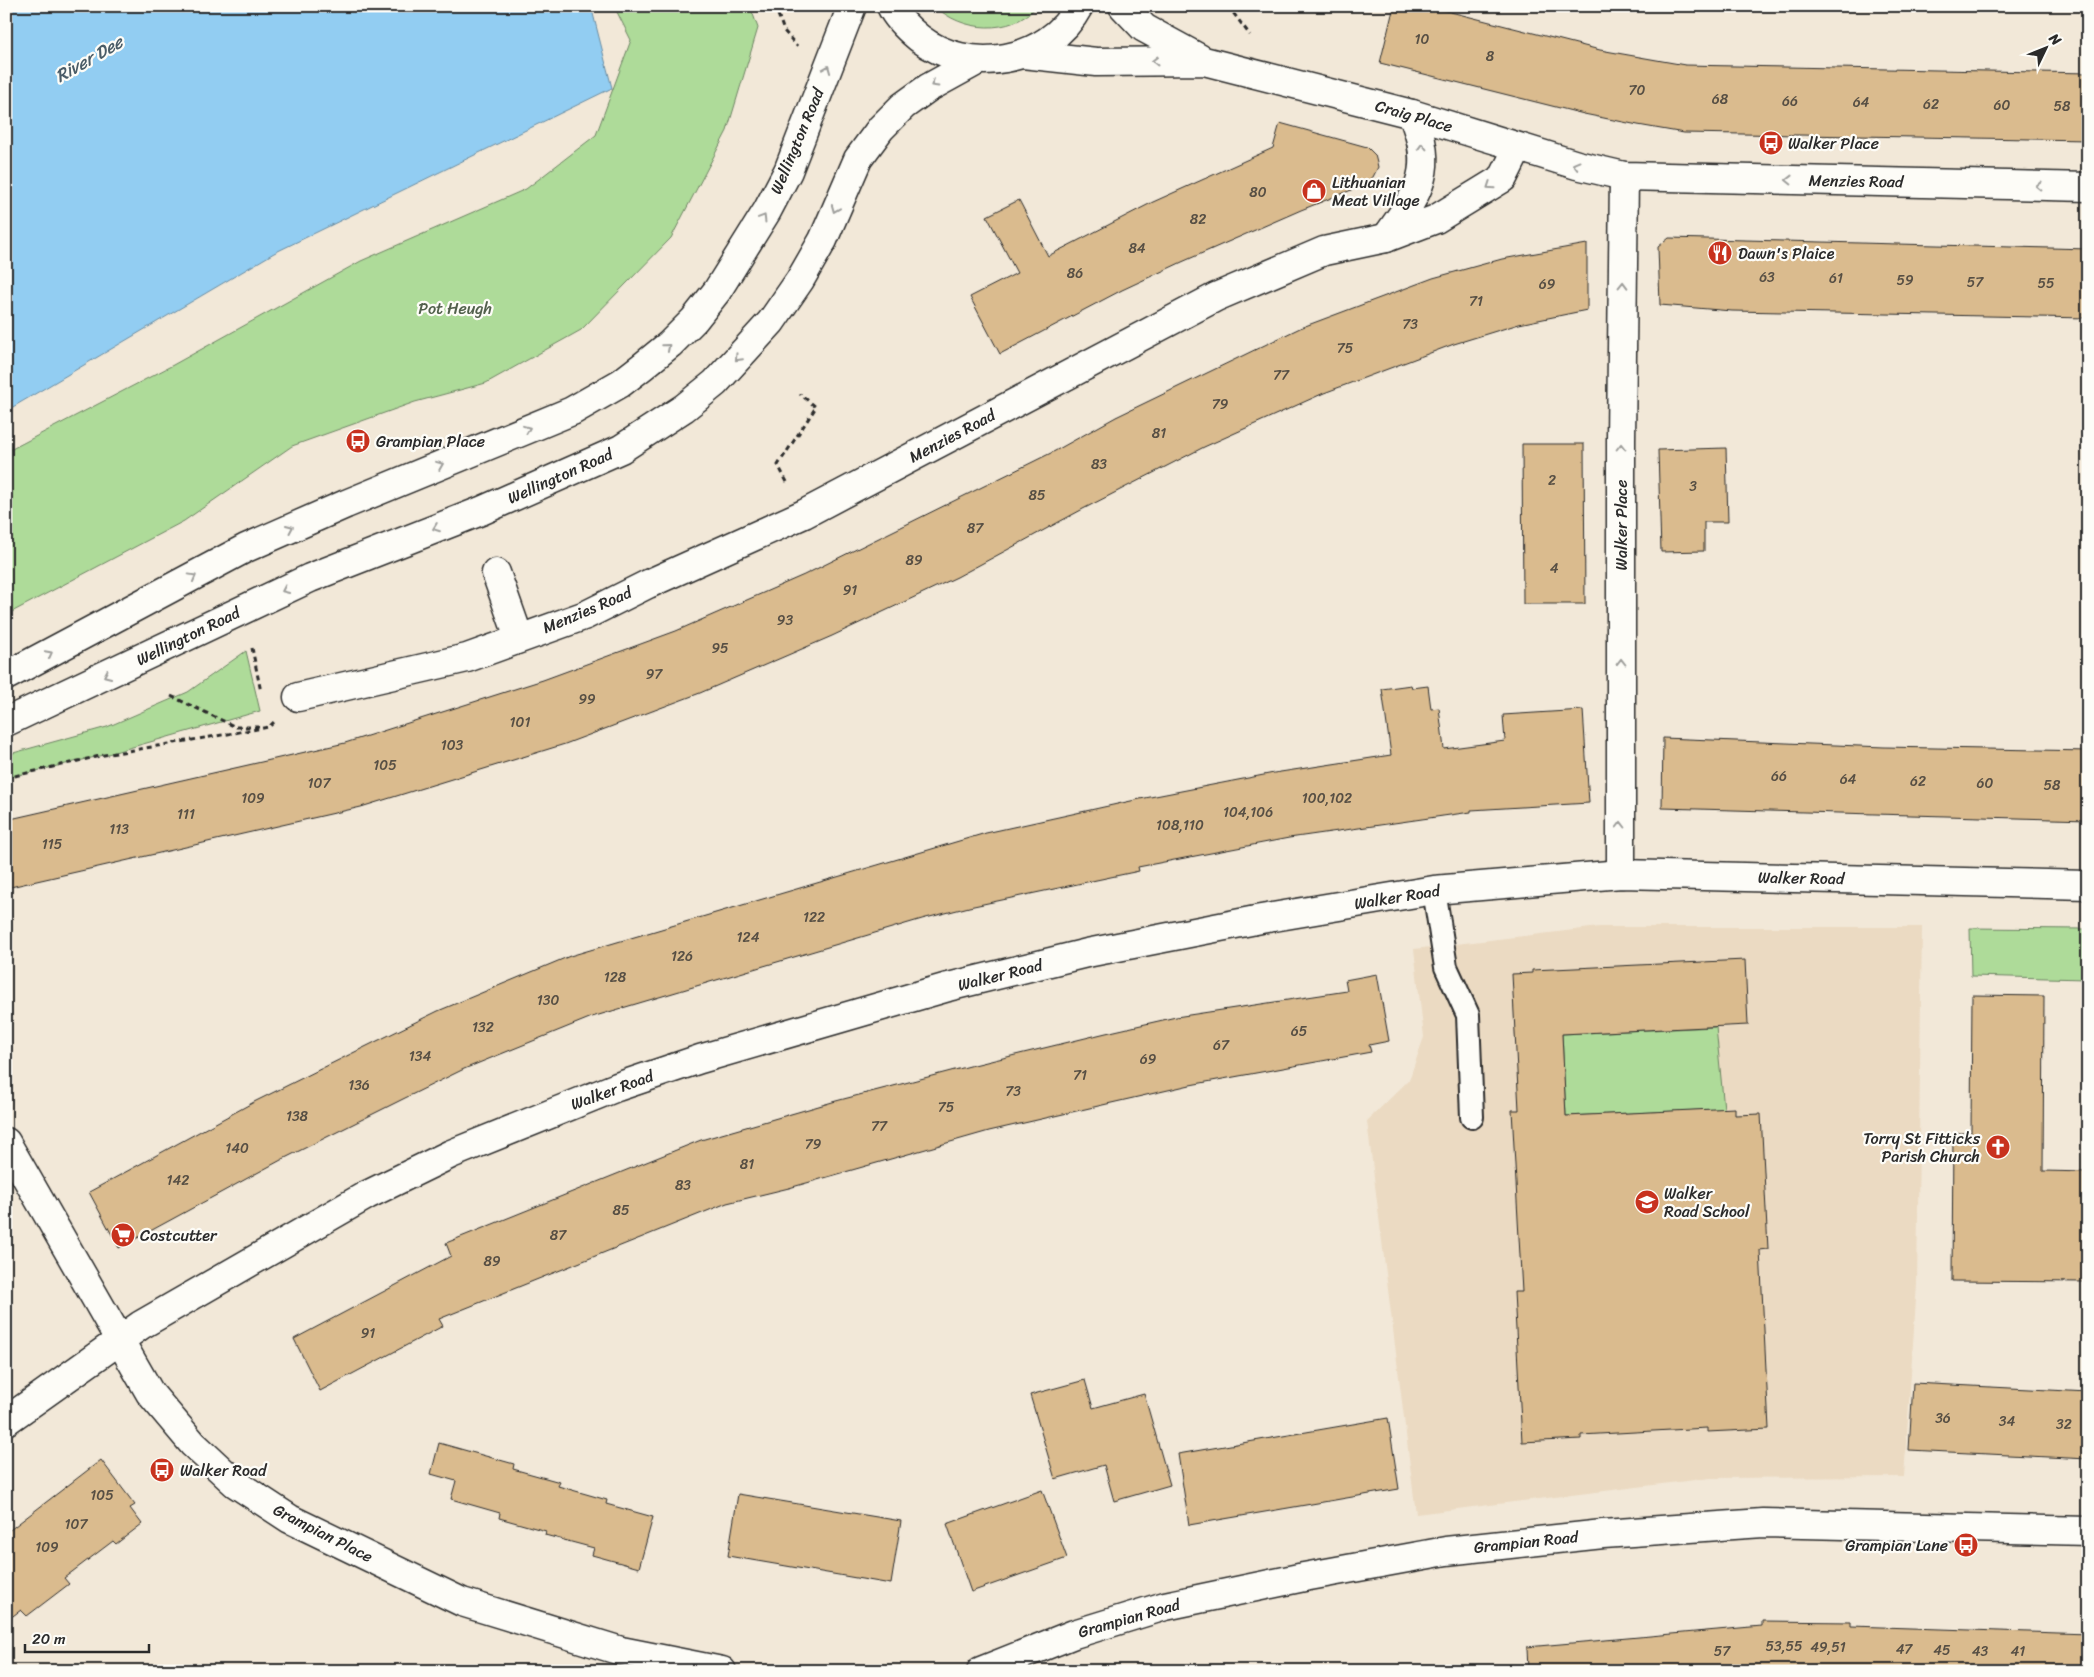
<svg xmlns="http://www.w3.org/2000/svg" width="2094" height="1677" font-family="Sriracha,sans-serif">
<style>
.built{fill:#ebdac2}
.green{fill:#aedb99;stroke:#6c8362}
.water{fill:#92cdf2;stroke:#698ca2}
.building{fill:#dabb8e;stroke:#2b2b2b}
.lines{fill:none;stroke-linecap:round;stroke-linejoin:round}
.service-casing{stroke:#2b2b2b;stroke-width:26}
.minor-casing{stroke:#2b2b2b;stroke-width:31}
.tertiary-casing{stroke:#2b2b2b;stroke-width:31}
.primary-casing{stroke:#2b2b2b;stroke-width:31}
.path{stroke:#2b2b2b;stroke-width:3;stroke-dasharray:5 4;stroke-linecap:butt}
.service{stroke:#fdfcf7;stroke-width:22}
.minor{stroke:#fdfcf7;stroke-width:28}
.tertiary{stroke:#fdfcf7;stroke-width:28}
.primary{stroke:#fdfcf7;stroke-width:28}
.oneway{stroke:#9e9e9b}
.labels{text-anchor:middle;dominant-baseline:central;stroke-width:4.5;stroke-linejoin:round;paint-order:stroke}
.number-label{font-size:14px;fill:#574f44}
.street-label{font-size:16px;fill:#2b2b2b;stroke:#fdfcf7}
.poi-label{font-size:16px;fill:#2b2b2b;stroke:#fdfcf7;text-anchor:start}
.park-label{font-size:16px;fill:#52604c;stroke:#fdfcf7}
.water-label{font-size:18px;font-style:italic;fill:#4a5c67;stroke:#fdfcf7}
</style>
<rect width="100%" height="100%" fill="#f2e8d8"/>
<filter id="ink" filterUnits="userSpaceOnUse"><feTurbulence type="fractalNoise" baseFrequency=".02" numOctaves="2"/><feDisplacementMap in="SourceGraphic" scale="10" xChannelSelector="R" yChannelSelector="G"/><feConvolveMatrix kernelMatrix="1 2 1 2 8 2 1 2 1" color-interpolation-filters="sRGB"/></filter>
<g filter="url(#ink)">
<path class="built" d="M1599,927H1922L1917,1284L1904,1477L1711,1478L1416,1514L1367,1121L1409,1080L1424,1037L1414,949Z"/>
<g class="green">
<path d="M614,6H750L758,28L727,131L671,238L581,330L486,383L415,402L292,446L184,521L6,615V452L173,365L361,261L526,189L596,135L631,40Z"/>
<path d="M935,6H1037C1012,36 961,32 935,6Z"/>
<path d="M246,651L260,711L104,755L6,778V755L107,727L188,692Z"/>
<path d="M1970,928L2085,929V979L1971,976Z"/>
<path d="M1716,1027L1724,1109L1566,1116L1562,1034Z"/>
</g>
<path class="water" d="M6,6H591L612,88L274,253L6,411Z"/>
<g class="building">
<path d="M1394,6H1427L1600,50L1685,65L2088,73V140L1684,133L1638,125L1584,114L1380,63Z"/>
<path d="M1280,123L1367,147L1375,155L1378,167L1373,177L1364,185L1301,210L1182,262L1122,290L1000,354L970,297L1017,273L987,216L1019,200L1048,256L1153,202L1273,148Z"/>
<path d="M1669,238L2088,249V318L1732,311L1660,305L1658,247Z"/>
<path d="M1587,244V310L1519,324L1454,344L1324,393L1204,447L1083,509L957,577L832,636L700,693L565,744L361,807L6,888V820L345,743L543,680L676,631L804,575L1055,451L1116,417L1300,328L1433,278L1502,259Z"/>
<path d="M1522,444H1584L1585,604H1523Z"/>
<path d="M1726,448L1728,522H1704V551L1661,552L1658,450Z"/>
<path d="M1411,685L1412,688L1428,686L1431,709L1439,708L1444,749L1505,741L1503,715L1583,710L1589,803L1471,810V812L1289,838L1138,867L1139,871L969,907L922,919L592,1017L464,1069L403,1099L281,1160L119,1248L89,1192L254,1102L375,1042L438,1011L570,956L986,833L1140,799L1274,773L1391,755L1382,689Z"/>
<path d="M1663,738L1884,747L2088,751V820L1662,808Z"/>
<path d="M1745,960L1748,1025L1562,1034L1566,1116L1735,1108V1115L1761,1114L1768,1249L1760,1250L1769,1429L1707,1432V1428L1581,1435V1439L1522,1442L1514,1292H1522L1512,1110H1519L1512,974L1532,973V970Z"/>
<path d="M1377,974L1389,1041L1369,1045L1371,1052L1190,1085L989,1131L789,1188L727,1203L439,1319L443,1326L320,1391L294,1339L451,1256L446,1243L701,1140L836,1101L970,1066L1106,1033L1176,1017L1347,991L1345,980Z"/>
<path d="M1972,995L2044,996L2043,1171L2088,1172V1282L1952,1281L1953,1133H1971Z"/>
<path d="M1085,1380L1093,1408L1144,1394L1170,1485L1114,1501L1104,1465L1055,1479L1030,1395Z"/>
<path d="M1913,1383L2088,1392V1459L1909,1450Z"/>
<path d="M1388,1418L1399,1489L1189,1525L1178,1454Z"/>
<path d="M439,1443L514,1464L513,1469L560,1482L558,1486L607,1500L606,1504L653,1517L639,1568L592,1555L594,1548L545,1535L546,1531L499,1518L500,1513L451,1499L456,1481L431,1474Z"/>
<path d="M101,1460L135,1505L130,1508L142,1524L116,1544L113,1541L64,1578L69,1584L27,1616L21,1610L6,1621V1533Z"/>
<path d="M1042,1490L1067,1558L971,1592L947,1524Z"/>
<path d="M738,1494L901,1521L891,1584L728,1556Z"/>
<path d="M1762,1621L1851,1622V1626L2088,1634V1671H1528L1527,1647L1762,1626Z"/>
</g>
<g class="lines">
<defs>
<path id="service" d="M1434,890L1446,967L1468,1015L1472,1117"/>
<g id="minor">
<path d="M1386,238C1419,192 1436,171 1412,114"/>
<path d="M496,573L519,638"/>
<path d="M298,697L467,658L586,615L648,584L804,514L1216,297L1324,251L1386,238L1436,219L1503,178L1518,148"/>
<path d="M1621,874V440L1624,176"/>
<path d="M6,1142L150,1393L193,1444L235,1483L290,1519L462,1602L621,1651L722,1671"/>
<path d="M6,1421L141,1325L367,1195L451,1154L617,1087L700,1059L948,987L1087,953L1261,919L1434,890L1621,874L2088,885"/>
<path d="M981,1671L1074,1634L1165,1606L1304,1577L1446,1551L1603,1534L1763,1523L2088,1531"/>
</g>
<g id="tertiary">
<path d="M1123,6L1144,28L1199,58"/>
<path d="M1023,54L1096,62L1204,61L1412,114L1577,165L1624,176L2088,187"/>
</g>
<g id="primary">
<path d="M891,6C897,19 908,29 919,38C968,76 1048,64 1079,6"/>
<path d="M6,676L246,548L346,504L572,411L621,383L643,366L670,344L694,320L717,291L767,211L788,171L852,6"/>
<path d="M6,722L310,578L481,511L621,449L684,408L715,383L771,322L800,280L823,240L858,159L881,128L903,106L928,88L977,61"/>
</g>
</defs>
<use href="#service" class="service-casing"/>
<use href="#minor" class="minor-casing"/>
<use href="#tertiary" class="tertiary-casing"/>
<use href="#primary" class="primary-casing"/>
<g class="path">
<path d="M775,6L784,31L797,46"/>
<path d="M1228,6L1250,35"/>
<path d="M787,482L778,465L816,407L800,394"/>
<path d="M252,648L261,692"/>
<path d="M171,696L236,727H259"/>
<path d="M6,778L104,755L269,727L274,722"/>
</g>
<use href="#service" class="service"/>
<use href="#minor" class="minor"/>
<use href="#tertiary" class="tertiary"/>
<use href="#primary" class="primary"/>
</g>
<defs><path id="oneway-chevron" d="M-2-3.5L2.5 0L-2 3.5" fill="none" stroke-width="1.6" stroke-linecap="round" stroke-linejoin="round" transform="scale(1.25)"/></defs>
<g class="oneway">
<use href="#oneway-chevron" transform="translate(1155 61) rotate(-180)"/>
<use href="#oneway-chevron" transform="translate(827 69) rotate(-68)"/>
<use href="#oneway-chevron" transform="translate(934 84) rotate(149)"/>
<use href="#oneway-chevron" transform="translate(1422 147) rotate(-92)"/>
<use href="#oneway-chevron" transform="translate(1576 165) rotate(-165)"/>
<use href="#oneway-chevron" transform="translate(1789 180) rotate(-179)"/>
<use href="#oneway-chevron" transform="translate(1490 186) rotate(146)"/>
<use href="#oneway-chevron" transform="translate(2039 186) rotate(-179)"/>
<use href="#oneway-chevron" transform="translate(835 209) rotate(112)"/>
<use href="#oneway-chevron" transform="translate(763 218) rotate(-59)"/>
<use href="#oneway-chevron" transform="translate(1623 285) rotate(-89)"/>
<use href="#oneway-chevron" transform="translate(667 347) rotate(-40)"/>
<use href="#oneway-chevron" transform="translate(738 358) rotate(133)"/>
<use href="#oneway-chevron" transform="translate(527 429) rotate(-22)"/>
<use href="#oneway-chevron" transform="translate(1621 447) rotate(-90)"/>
<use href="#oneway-chevron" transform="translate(440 465) rotate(-22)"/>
<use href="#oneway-chevron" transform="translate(290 528) rotate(-24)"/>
<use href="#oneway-chevron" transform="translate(436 528) rotate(159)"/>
<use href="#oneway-chevron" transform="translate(193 577) rotate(-29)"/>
<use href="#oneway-chevron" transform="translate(285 590) rotate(155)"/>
<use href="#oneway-chevron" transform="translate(49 654) rotate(-28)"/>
<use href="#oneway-chevron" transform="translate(1621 662) rotate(-90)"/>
<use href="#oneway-chevron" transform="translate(107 675) rotate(155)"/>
<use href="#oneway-chevron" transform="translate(1621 825) rotate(-90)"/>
</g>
</g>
<defs>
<symbol id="bus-disc" viewBox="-11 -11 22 22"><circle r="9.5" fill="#c8321e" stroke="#fdfcf7"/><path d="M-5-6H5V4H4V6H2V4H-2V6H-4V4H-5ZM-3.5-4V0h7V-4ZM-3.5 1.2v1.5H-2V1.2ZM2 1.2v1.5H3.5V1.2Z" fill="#fff"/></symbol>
<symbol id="shop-disc" viewBox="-11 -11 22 22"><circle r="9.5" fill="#c8321e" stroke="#fdfcf7"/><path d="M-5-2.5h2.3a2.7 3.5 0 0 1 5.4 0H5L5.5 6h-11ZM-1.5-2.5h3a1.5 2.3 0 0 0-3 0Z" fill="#fff"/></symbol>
<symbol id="restaurant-disc" viewBox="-11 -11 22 22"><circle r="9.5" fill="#c8321e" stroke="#fdfcf7"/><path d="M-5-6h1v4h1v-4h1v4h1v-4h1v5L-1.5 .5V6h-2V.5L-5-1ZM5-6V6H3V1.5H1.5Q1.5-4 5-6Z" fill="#fff"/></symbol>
<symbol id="church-disc" viewBox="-11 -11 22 22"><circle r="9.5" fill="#c8321e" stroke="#fdfcf7"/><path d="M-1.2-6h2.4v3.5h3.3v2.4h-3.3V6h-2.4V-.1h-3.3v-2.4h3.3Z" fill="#fff"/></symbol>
<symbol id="school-disc" viewBox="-11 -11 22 22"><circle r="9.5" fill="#c8321e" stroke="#fdfcf7"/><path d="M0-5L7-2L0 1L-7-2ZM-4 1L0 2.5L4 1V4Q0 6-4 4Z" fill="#fff"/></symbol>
<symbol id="supermarket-disc" viewBox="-11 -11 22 22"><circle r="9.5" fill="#c8321e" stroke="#fdfcf7"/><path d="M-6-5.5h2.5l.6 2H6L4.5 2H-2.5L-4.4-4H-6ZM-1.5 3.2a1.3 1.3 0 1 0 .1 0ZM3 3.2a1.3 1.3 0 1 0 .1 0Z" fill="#fff"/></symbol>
</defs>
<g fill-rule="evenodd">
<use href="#bus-disc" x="1757" y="129" width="28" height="28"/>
<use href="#shop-disc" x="1300" y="177" width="28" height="28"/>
<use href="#restaurant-disc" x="1706" y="239" width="28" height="28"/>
<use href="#bus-disc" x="344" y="427" width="28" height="28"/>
<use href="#church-disc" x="1984" y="1133" width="28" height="28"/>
<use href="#school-disc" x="1633" y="1188" width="28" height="28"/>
<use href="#supermarket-disc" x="109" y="1221" width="28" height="28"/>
<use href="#bus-disc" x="148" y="1456" width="28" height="28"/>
<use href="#bus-disc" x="1952" y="1531" width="28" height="28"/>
</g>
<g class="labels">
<g class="number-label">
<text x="1422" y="39">10</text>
<text x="1490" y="56">8</text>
<text x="1637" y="90">70</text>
<text x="1720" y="99">68</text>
<text x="1790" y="101">66</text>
<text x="1861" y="102">64</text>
<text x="1931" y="104">62</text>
<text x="2002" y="105">60</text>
<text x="2062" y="106">58</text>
<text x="1258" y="192">80</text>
<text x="1198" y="219">82</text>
<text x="1137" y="248">84</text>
<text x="1075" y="273">86</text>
<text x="1767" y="277">63</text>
<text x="1836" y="278">61</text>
<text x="1905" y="280">59</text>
<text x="1975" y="282">57</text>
<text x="2046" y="283">55</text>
<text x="1547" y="284">69</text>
<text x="1476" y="301">71</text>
<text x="1410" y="324">73</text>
<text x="1345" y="348">75</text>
<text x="1281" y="375">77</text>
<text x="1220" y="404">79</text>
<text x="1159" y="433">81</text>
<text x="1099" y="464">83</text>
<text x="1552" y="480">2</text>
<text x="1693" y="486">3</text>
<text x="1037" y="495">85</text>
<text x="975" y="528">87</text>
<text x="914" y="560">89</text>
<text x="1554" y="568">4</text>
<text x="850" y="590">91</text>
<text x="785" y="620">93</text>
<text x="720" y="648">95</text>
<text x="654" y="674">97</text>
<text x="587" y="699">99</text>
<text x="520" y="722">101</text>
<text x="452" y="745">103</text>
<text x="385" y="765">105</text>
<text x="1779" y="776">66</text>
<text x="1848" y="779">64</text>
<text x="1918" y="781">62</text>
<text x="319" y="783">107</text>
<text x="1985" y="783">60</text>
<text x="2052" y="785">58</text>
<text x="253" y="798">109</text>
<text x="1327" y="798">100,102</text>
<text x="1248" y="812">104,106</text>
<text x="186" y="814">111</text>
<text x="1180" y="825">108,110</text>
<text x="119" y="829">113</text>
<text x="52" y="844">115</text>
<text x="814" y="917">122</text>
<text x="748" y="937">124</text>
<text x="682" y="956">126</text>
<text x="615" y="977">128</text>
<text x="548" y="1000">130</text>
<text x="483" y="1027">132</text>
<text x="1299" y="1031">65</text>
<text x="1221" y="1045">67</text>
<text x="420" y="1056">134</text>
<text x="1148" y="1059">69</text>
<text x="1080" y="1075">71</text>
<text x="359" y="1085">136</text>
<text x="1013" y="1091">73</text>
<text x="946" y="1107">75</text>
<text x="297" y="1116">138</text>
<text x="879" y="1126">77</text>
<text x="813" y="1144">79</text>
<text x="237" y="1148">140</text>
<text x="747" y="1164">81</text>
<text x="178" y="1180">142</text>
<text x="683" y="1185">83</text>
<text x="621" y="1210">85</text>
<text x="558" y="1235">87</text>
<text x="492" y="1261">89</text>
<text x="368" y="1333">91</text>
<text x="1943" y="1418">36</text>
<text x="2007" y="1421">34</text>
<text x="2064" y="1424">32</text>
<text x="102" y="1495">105</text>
<text x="76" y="1524">107</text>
<text x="47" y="1547">109</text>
<text x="1784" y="1646">53,55</text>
<text x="1828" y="1647">49,51</text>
<text x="1904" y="1649">47</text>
<text x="1942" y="1650">45</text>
<text x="1722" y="1651">57</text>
<text x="1980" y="1651">43</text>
<text x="2018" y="1651">41</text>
</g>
<g class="street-label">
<text transform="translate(1414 116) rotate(16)">Craig Place</text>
<text transform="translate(797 141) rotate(-67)">Wellington Road</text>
<text transform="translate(1856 181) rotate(1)">Menzies Road</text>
<text transform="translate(952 436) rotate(-28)">Menzies Road</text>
<text transform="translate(560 476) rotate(-24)">Wellington Road</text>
<text transform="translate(1621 525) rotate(-90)">Walker Place</text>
<text transform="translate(587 610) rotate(-23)">Menzies Road</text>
<text transform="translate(188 636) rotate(-26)">Wellington Road</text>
<text transform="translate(1801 878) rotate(1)">Walker Road</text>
<text transform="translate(1397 897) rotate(-9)">Walker Road</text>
<text transform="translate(1000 975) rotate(-14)">Walker Road</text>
<text transform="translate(612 1090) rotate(-20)">Walker Road</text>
<text transform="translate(323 1533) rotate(27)">Grampian Place</text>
<text transform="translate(1526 1542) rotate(-6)">Grampian Road</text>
<text transform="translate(1129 1618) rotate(-16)">Grampian Road</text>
</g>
<g class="poi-label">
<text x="1788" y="143">Walker Place</text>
<text x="1332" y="182">Lithuanian<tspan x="1332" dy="18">Meat Village</tspan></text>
<text x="1738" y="253">Dawn's Plaice</text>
<text x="376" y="441">Grampian Place</text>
<text x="1980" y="1138" text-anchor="end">Torry St Fitticks<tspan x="1980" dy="18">Parish Church</tspan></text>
<text x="1664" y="1193">Walker<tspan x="1664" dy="18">Road School</tspan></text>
<text x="140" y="1235">Costcutter</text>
<text x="180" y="1470">Walker Road</text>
<text x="1948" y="1545" text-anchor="end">Grampian Lane</text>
</g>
<g class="park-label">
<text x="455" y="308">Pot Heugh</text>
</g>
<g class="water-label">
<text transform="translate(89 59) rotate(-30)">River Dee</text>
</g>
</g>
<rect width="2094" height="1677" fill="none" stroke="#fdfcf7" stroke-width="25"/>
<rect x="12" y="12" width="2069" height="1652" fill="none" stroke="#2b2b2b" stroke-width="2" filter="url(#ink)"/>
<g transform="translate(2046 48) rotate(47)" stroke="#fdfcf7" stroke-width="4" paint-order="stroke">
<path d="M0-4L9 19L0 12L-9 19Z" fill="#2b2b2b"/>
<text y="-8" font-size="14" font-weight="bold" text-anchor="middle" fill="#2b2b2b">N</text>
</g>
<path d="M25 1644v8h124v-8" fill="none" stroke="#2b2b2b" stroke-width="2.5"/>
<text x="32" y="1644" font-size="15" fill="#2b2b2b" stroke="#fdfcf7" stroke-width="4" paint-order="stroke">20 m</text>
</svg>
